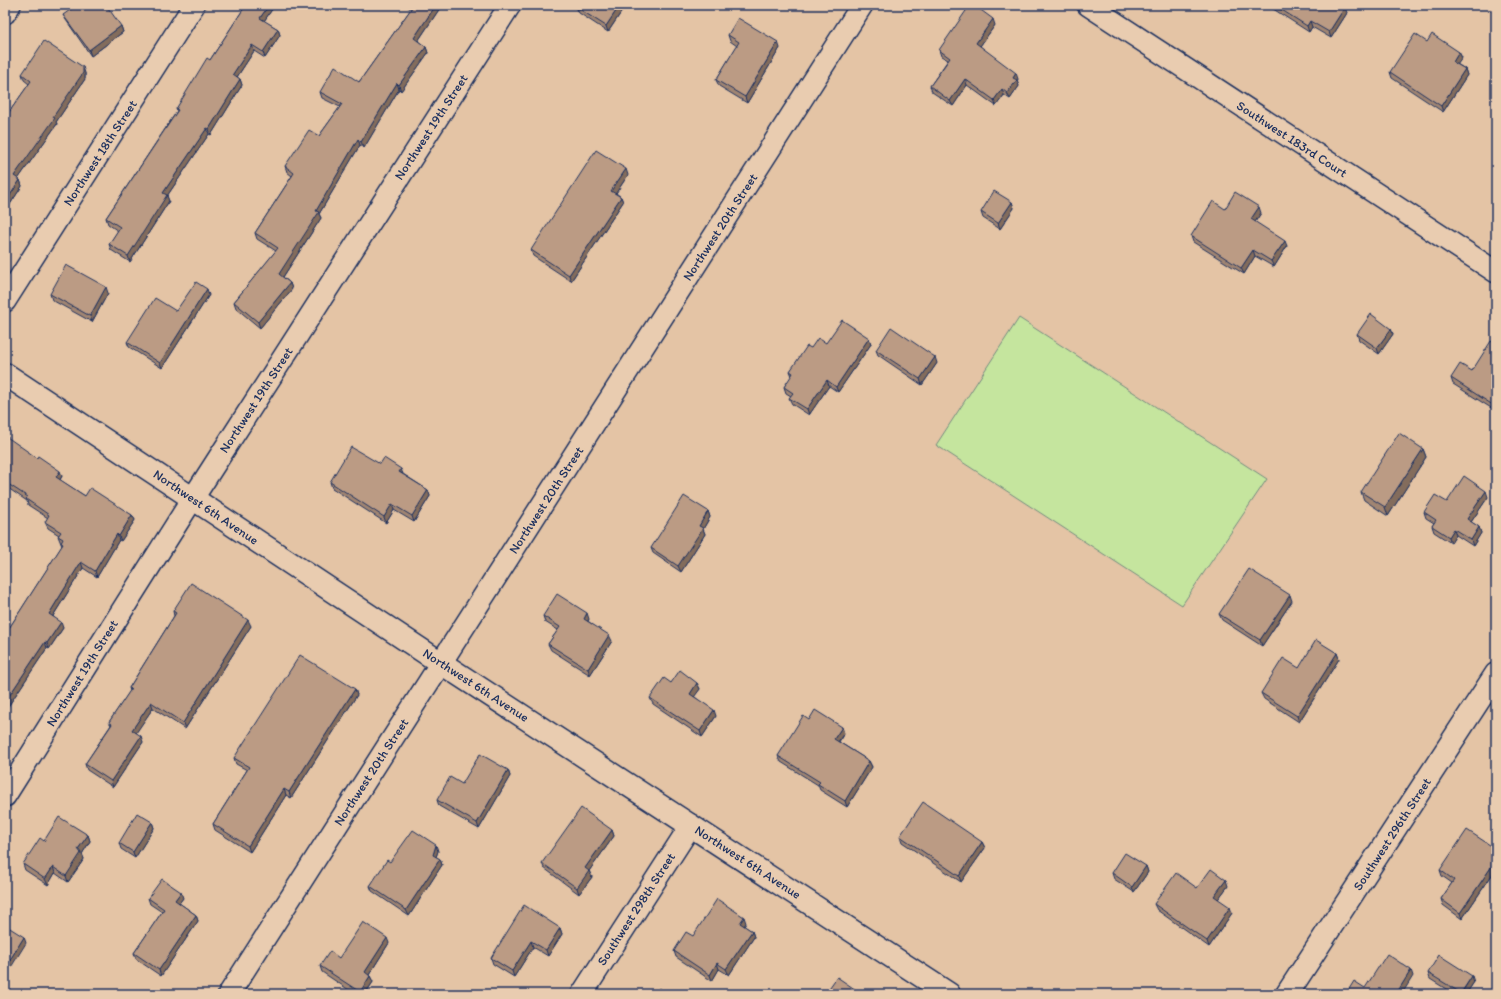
<svg xmlns="http://www.w3.org/2000/svg" width="1501" height="999" font-family="Itim,sans-serif">
<style>
.green{fill:#c5e59e;stroke:#708a7e}
.lines{fill:none;stroke-linecap:round;stroke-linejoin:round}
.street-casing{stroke:#1b2f5e;stroke-width:24}
.secondary-casing{stroke:#1b2f5e;stroke-width:25}
.street{stroke:#e9ccb0;stroke-width:21}
.secondary{stroke:#e9ccb0;stroke-width:22}
.wall{fill:#a18572;stroke:#1b2f5e}
.shaded-wall{fill:#836c5c;stroke:#1b2f5e}
.building{fill:#bb9b84;stroke:#1b2f5e}
.labels{text-anchor:middle;dominant-baseline:central;stroke-width:3.5;stroke-linejoin:round;paint-order:stroke}
.street-label{font-size:13px;fill:#1b2f5e;stroke:#e9ccb0}
</style>
<rect width="100%" height="100%" fill="#e4c4a5"/>
<filter id="ink" filterUnits="userSpaceOnUse"><feTurbulence type="fractalNoise" baseFrequency=".025" numOctaves="2"/><feDisplacementMap in="SourceGraphic" scale="8" xChannelSelector="R" yChannelSelector="G"/><feConvolveMatrix kernelMatrix="1 2 1 2 8 2 1 2 1" color-interpolation-filters="sRGB"/></filter>
<g filter="url(#ink)">
<path class="green" d="M1019,318L1267,479L1182,605L936,445Z"/>
<g class="lines">
<defs>
<g id="street">
<path d="M1088,5L1496,272"/>
<path d="M5,13L10,5"/>
<path d="M5,301L194,5"/>
<path d="M5,796L193,498L510,5"/>
<path d="M229,994L862,5"/>
<path d="M582,994L691,825"/>
</g>
<g id="secondary">
<path d="M5,374L441,663L949,994"/>
<path d="M1287,994L1496,674"/>
</g>
</defs>
<use href="#street" class="street-casing"/>
<use href="#secondary" class="secondary-casing"/>
<use href="#street" class="street"/>
<use href="#secondary" class="secondary"/>
</g>
<g class="wall">
<path d="M246,5H275L264,21L278,29L280,35L265,58L254,51L237,77L240,79L242,85L211,135L209,134L167,196L169,201L130,262L111,250L109,244L118,231L108,224L106,218L177,111L176,109L210,60Z"/>
<path d="M405,5H442L418,41L426,47L428,53L401,91L399,89L364,148L360,145L319,214L321,218L283,277L290,283L292,289L260,328L236,308L234,302L276,251L257,239L255,233L292,176L287,172L285,166L319,136L340,107L322,98L320,92L359,82L411,9Z"/>
<path d="M578,5H626L608,32L579,13L576,7Z"/>
<path d="M1267,5H1342L1347,13L1331,38L1312,27L1309,32Z"/>
<path d="M63,15L121,26L123,32L91,56L66,20Z"/>
<path d="M995,25L980,46L1018,79L1017,81L1019,86L1010,99L1004,95L996,106L967,85L953,106L932,92L930,86L948,60L941,56L939,50Z"/>
<path d="M728,35L780,48L747,103L719,86L716,80L737,46L730,41Z"/>
<path d="M1427,42L1459,52L1462,58L1457,64L1465,69L1467,75L1443,112L1392,78L1390,72Z"/>
<path d="M85,73V79L56,122L57,124L18,179L20,180L22,186L5,212V118L29,84L24,80L22,74Z"/>
<path d="M628,175L616,193L621,197L623,202L571,281L533,256L531,250Z"/>
<path d="M1012,202L1014,208L1000,229L983,218L981,212Z"/>
<path d="M1225,209L1261,213L1255,222L1287,246L1274,267L1255,256L1244,274L1193,242L1191,236Z"/>
<path d="M108,293L92,322L52,300L50,294Z"/>
<path d="M209,295L162,368L129,347L127,342L176,311Z"/>
<path d="M1391,329L1393,334L1379,354L1359,340L1357,334Z"/>
<path d="M869,338L871,344L838,392L829,386L809,415L792,404L789,398L791,396L786,393L784,387L792,376L790,371L811,348L826,343Z"/>
<path d="M1496,344V411L1453,384L1451,378L1472,371Z"/>
<path d="M876,350L937,363L922,385L878,355Z"/>
<path d="M5,440L62,476L60,480L85,496L132,515L135,520L121,541L119,540L97,577L83,568L53,616L63,628L49,649L47,648L5,711V633H6L62,546L58,536L59,535L48,528L45,522L48,518L28,505L27,501L5,486Z"/>
<path d="M1423,449L1426,457L1388,516L1364,500L1361,492Z"/>
<path d="M380,464L403,474L428,490L430,496L414,522L394,510L386,523L332,488L330,482Z"/>
<path d="M1488,497L1471,522L1479,527L1481,533L1473,546L1456,535L1451,543L1434,532L1432,526L1434,523L1426,518L1424,512L1447,502Z"/>
<path d="M708,511L710,517L703,529L705,534L681,572L653,553L651,548Z"/>
<path d="M1292,601L1262,646L1222,620L1219,614Z"/>
<path d="M173,611L251,626L185,729L153,708L136,732L143,742L113,787L87,770L85,764L111,725L109,722L130,691L129,688L174,616Z"/>
<path d="M543,616L589,619L588,621L612,641L590,675L551,650L548,644L558,630L545,622Z"/>
<path d="M1337,653L1339,659L1299,722L1264,699L1261,693L1299,668Z"/>
<path d="M671,683H697L700,689L694,696L716,716L702,737L653,704L650,698Z"/>
<path d="M355,689L357,695L291,798L286,795L250,852L215,830L213,824L247,770L236,764L234,758Z"/>
<path d="M809,720L844,733L839,742L869,761L872,767L847,807L820,790L818,785L781,762L778,756Z"/>
<path d="M508,770L510,776L479,829L439,806L437,800L462,784Z"/>
<path d="M152,822L154,828L135,858L121,849L119,843Z"/>
<path d="M612,830L614,836L589,871L592,877L579,894L544,868L542,863Z"/>
<path d="M88,835L90,841L82,854L84,859L68,882L55,873L48,885L25,870L23,864L44,841Z"/>
<path d="M900,836L982,842L985,848L961,882L902,842Z"/>
<path d="M1496,849V869L1462,919L1443,905L1441,899L1452,883L1442,876L1440,870Z"/>
<path d="M438,851L436,857L440,859L442,865L409,916L372,891L370,886L390,862Z"/>
<path d="M1146,866L1148,872L1134,892L1114,879L1112,873Z"/>
<path d="M1228,886L1218,899L1232,913L1209,947L1157,910L1154,904L1197,888Z"/>
<path d="M148,898H183L179,903L196,915L198,921L161,976L136,959L134,953L162,912L150,904Z"/>
<path d="M746,923L744,926L752,931L754,937L729,975L719,969L712,981L676,957L674,951L693,936Z"/>
<path d="M560,928L562,934L548,956L533,947L514,977L493,964L491,958Z"/>
<path d="M389,943L369,975L370,976L373,982L365,994H355L322,972L320,966L339,958Z"/>
<path d="M1428,973L1474,982L1466,994H1454L1430,979Z"/>
</g>
<g class="shaded-wall">
<path d="M269,5H275L262,24L260,18Z"/>
<path d="M436,5H442L416,44L414,38Z"/>
<path d="M620,5H626L608,32L606,26Z"/>
<path d="M1345,7L1347,13L1331,38L1329,32Z"/>
<path d="M993,19L995,25L978,49L976,43Z"/>
<path d="M1310,21L1312,27L1309,32L1307,26Z"/>
<path d="M121,26L123,32L91,56L89,50Z"/>
<path d="M278,29L280,35L265,58L263,52Z"/>
<path d="M778,42L780,48L747,103L745,97Z"/>
<path d="M252,45L254,51L235,80L233,74Z"/>
<path d="M426,47L428,53L401,91L399,85Z"/>
<path d="M1459,52L1462,58L1455,68L1453,62Z"/>
<path d="M83,67L85,73V79L56,122L57,124L16,182L14,176L53,117Z"/>
<path d="M1465,69L1467,75L1443,112L1441,106Z"/>
<path d="M1016,73L1018,79L1017,81L1019,86L1010,99L1007,93L1013,78Z"/>
<path d="M240,79L242,85L211,135L209,129Z"/>
<path d="M965,79L967,85L953,106L950,101Z"/>
<path d="M397,83L399,89L364,148L361,142Z"/>
<path d="M1002,89L1004,95L996,106L994,100Z"/>
<path d="M207,128L209,134L167,196L169,201L130,262L128,256L163,193Z"/>
<path d="M358,139L360,145L319,214L321,218L281,280L279,274Z"/>
<path d="M626,169L628,175L614,196L611,191Z"/>
<path d="M20,180L22,186L5,212V203Z"/>
<path d="M621,197L623,202L571,281L569,275Z"/>
<path d="M1012,202L1014,208L1000,229L998,223Z"/>
<path d="M1259,207L1261,213L1253,225L1251,219Z"/>
<path d="M1285,241L1287,246L1274,267L1271,261Z"/>
<path d="M1253,250L1255,256L1244,274L1241,268Z"/>
<path d="M290,283L292,289L260,328L258,322Z"/>
<path d="M106,287L108,293L92,322L90,316Z"/>
<path d="M207,289L209,295L162,368L160,363Z"/>
<path d="M1391,329L1393,334L1379,354L1377,348Z"/>
<path d="M869,338L871,344L838,392L836,387Z"/>
<path d="M935,357L937,363L922,385L920,379Z"/>
<path d="M827,380L829,386L809,415L807,409Z"/>
<path d="M1423,449L1426,457L1388,516L1385,507Z"/>
<path d="M401,469L403,474L399,472Z"/>
<path d="M60,471L62,476L58,483L56,477Z"/>
<path d="M428,490L430,496L414,522L412,516Z"/>
<path d="M1486,491L1488,497L1469,525L1467,519Z"/>
<path d="M392,504L394,510L386,523L384,517Z"/>
<path d="M708,511L710,517L703,529L705,534L681,572L678,566L699,526Z"/>
<path d="M132,515L135,520L121,541L119,536Z"/>
<path d="M1479,527L1481,533L1473,546L1471,540Z"/>
<path d="M1454,529L1456,535L1451,543L1449,537Z"/>
<path d="M117,534L119,540L97,577L95,571Z"/>
<path d="M81,562L83,568L51,619L49,614Z"/>
<path d="M1290,595L1292,601L1262,646L1260,640Z"/>
<path d="M587,613L589,619L586,624L584,619Z"/>
<path d="M248,620L251,626L185,729L183,723Z"/>
<path d="M61,622L63,628L49,649L47,643Z"/>
<path d="M609,635L612,641L590,675L588,669Z"/>
<path d="M45,642L47,648L5,711V702Z"/>
<path d="M1337,653L1339,659L1299,722L1297,716Z"/>
<path d="M697,683L700,689L692,700L690,694Z"/>
<path d="M355,689L357,695L291,798L289,792Z"/>
<path d="M151,702L153,708L134,736L132,730Z"/>
<path d="M714,710L716,716L702,737L700,731Z"/>
<path d="M842,727L844,733L836,745L834,739Z"/>
<path d="M141,736L143,742L113,787L111,781Z"/>
<path d="M869,761L872,767L847,807L845,801Z"/>
<path d="M508,770L510,776L479,829L477,823Z"/>
<path d="M284,789L286,795L250,852L248,846Z"/>
<path d="M152,822L154,828L135,858L133,852Z"/>
<path d="M612,830L614,836L589,871L592,877L579,894L577,888L585,868Z"/>
<path d="M88,835L90,841L82,854L84,859L68,882L66,876L78,849Z"/>
<path d="M982,842L985,848L961,882L959,876Z"/>
<path d="M436,845L438,851L435,860L433,855Z"/>
<path d="M440,859L442,865L409,916L406,910Z"/>
<path d="M1496,860V869L1462,919L1460,913Z"/>
<path d="M1146,866L1148,872L1134,892L1132,887Z"/>
<path d="M53,867L55,873L48,885L45,879Z"/>
<path d="M1226,880L1228,886L1216,902L1214,896Z"/>
<path d="M181,892L183,898L177,906L175,900Z"/>
<path d="M1230,907L1232,913L1209,947L1207,941Z"/>
<path d="M196,915L198,921L161,976L159,970Z"/>
<path d="M744,917L746,923L742,929L740,923Z"/>
<path d="M560,928L562,934L548,956L546,950Z"/>
<path d="M752,931L754,937L729,975L726,969Z"/>
<path d="M24,937L26,943L5,977V968Z"/>
<path d="M387,938L389,943L367,978L365,972Z"/>
<path d="M531,941L533,947L514,977L512,971Z"/>
<path d="M717,963L719,969L712,981L710,975Z"/>
<path d="M1411,970L1413,976L1402,994H1396Z"/>
<path d="M370,976L373,982L365,994H360V992Z"/>
<path d="M1472,976L1474,982L1466,994H1461Z"/>
</g>
<g class="building">
<path d="M77,5H106L121,26L89,50L63,15Z"/>
<path d="M246,5H269L260,18L278,29L263,52L252,45L233,74L240,79L209,129L207,128L163,193L167,195L128,256L109,244L120,227L106,218L178,110L176,109L207,58L210,60Z"/>
<path d="M412,5H436L414,38L426,47L399,85L397,83L361,142L358,139L316,211L319,212L279,274L290,283L258,322L234,302L278,248L255,233L294,173L285,166L309,130L319,136L342,104L320,92L335,66L359,82L413,6Z"/>
<path d="M578,5H620L606,26L576,7Z"/>
<path d="M970,5H974L993,19L976,43L1016,73L1013,78L1017,80L1007,93L1002,89L994,100L965,79L950,101L930,86L950,58L939,50Z"/>
<path d="M1274,5H1342L1345,7L1329,32L1310,21L1307,26Z"/>
<path d="M738,18L778,42L745,97L716,80L739,42L728,35Z"/>
<path d="M1415,34L1427,42L1432,34L1459,52L1453,62L1465,69L1441,106L1390,72Z"/>
<path d="M44,41L83,67V73L53,117L55,118L14,176L20,180L5,203V118L31,81L22,74Z"/>
<path d="M596,150L626,169L611,191L621,197L569,275L531,250Z"/>
<path d="M994,191L1012,202L998,223L981,212Z"/>
<path d="M1235,192L1259,207L1251,219L1285,241L1271,261L1253,250L1241,268L1191,236L1213,201L1225,209Z"/>
<path d="M66,265L106,287L90,316L50,294Z"/>
<path d="M196,282L207,289L160,363L127,342L155,298L176,311Z"/>
<path d="M1371,314L1391,329L1377,348L1357,334Z"/>
<path d="M842,320L869,338L836,387L827,380L807,409L789,398L793,393L784,387L793,373L790,371L807,346L811,348L818,338L826,343Z"/>
<path d="M891,327L935,357L920,379L876,350Z"/>
<path d="M1491,341L1496,344V407L1451,378L1460,364L1472,371Z"/>
<path d="M1399,433L1423,449L1385,507L1361,492Z"/>
<path d="M7,437L37,458L38,456L60,471L56,477L85,496L90,488L132,515L119,536L117,534L95,571L81,562L49,614L61,622L47,643L45,642L5,702V633H6L63,544L61,543L63,539L58,536L61,532L45,522L49,515L26,499L28,497L5,482V440Z"/>
<path d="M351,447L380,464L384,458L401,469L399,472L428,490L412,516L392,504L384,517L330,482Z"/>
<path d="M1464,476L1486,491L1467,519L1479,527L1471,540L1454,529L1449,537L1432,526L1436,520L1424,512L1435,495L1447,502Z"/>
<path d="M684,496L708,511L699,526L703,528L678,566L651,548Z"/>
<path d="M1249,569L1290,595L1260,640L1219,614Z"/>
<path d="M191,583L248,620L183,723L151,702L132,730L141,736L111,781L85,764L112,724L109,722L131,689L129,688L176,613L173,611Z"/>
<path d="M557,594L587,613L584,619L609,635L588,669L548,644L560,627L543,616Z"/>
<path d="M1316,640L1337,653L1297,716L1261,693L1283,658L1299,668Z"/>
<path d="M300,655L355,689L289,792L284,789L248,846L213,824L249,767L234,758Z"/>
<path d="M680,670L697,683L690,694L714,710L700,731L650,698L664,678L671,683Z"/>
<path d="M815,710L842,727L834,739L869,761L845,801L818,784L820,782L778,756L803,716L809,720Z"/>
<path d="M480,754L508,770L477,823L437,800L450,777L462,784Z"/>
<path d="M923,802L982,842L959,876L900,836Z"/>
<path d="M581,808L612,830L585,868L589,871L577,888L542,863Z"/>
<path d="M137,813L152,822L133,852L119,843Z"/>
<path d="M59,817L88,835L78,849L81,853L66,876L53,867L45,879L23,864L40,838L44,841Z"/>
<path d="M413,830L436,845L433,855L440,859L406,910L370,886L387,860L390,862Z"/>
<path d="M1467,830L1496,849V860L1460,913L1441,899L1454,880L1440,870Z"/>
<path d="M1125,853L1146,866L1132,887L1112,873Z"/>
<path d="M1211,869L1226,880L1214,896L1230,907L1207,941L1154,904L1176,873L1197,888Z"/>
<path d="M162,879L181,892L175,900L196,915L159,970L134,953L164,909L148,898Z"/>
<path d="M717,899L744,917L740,923L752,931L726,969L717,963L710,975L674,951L686,932L693,936Z"/>
<path d="M524,905L560,928L546,950L531,941L512,971L491,958Z"/>
<path d="M363,922L387,938L365,972L370,976L360,992L320,966L330,951L339,958Z"/>
<path d="M5,925L24,937L5,968Z"/>
<path d="M1387,954L1411,970L1396,994H1346L1354,981L1365,988Z"/>
<path d="M1439,955L1472,976L1461,993L1428,973Z"/>
<path d="M837,977L859,992L858,994H825Z"/>
<path d="M659,988L668,994H656Z"/>
<path d="M462,991L466,994H460Z"/>
</g>
</g>
<g class="labels">
<g class="street-label">
<text transform="translate(431 127) rotate(-57)">Northwest 19th Street</text>
<text transform="translate(1292 139) rotate(33)">Southwest 183rd Court</text>
<text transform="translate(100 153) rotate(-57)">Northwest 18th Street</text>
<text transform="translate(720 227) rotate(-57)">Northwest 20th Street</text>
<text transform="translate(256 400) rotate(-57)">Northwest 19th Street</text>
<text transform="translate(546 500) rotate(-57)">Northwest 20th Street</text>
<text transform="translate(206 507) rotate(34)">Northwest 6th Avenue</text>
<text transform="translate(82 673) rotate(-58)">Northwest 19th Street</text>
<text transform="translate(476 685) rotate(33)">Northwest 6th Avenue</text>
<text transform="translate(371 772) rotate(-57)">Northwest 20th Street</text>
<text transform="translate(1392 834) rotate(-57)">Southwest 296th Street</text>
<text transform="translate(748 862) rotate(33)">Northwest 6th Avenue</text>
<text transform="translate(636 909) rotate(-57)">Southwest 298th Street</text>
</g>
</g>
<rect width="1501" height="999" fill="none" stroke="#e9ccb0" stroke-width="20"/>
<rect x="10" y="10" width="1481" height="979" fill="none" stroke="#1b2f5e" stroke-width="1.5" filter="url(#ink)"/>
</svg>
